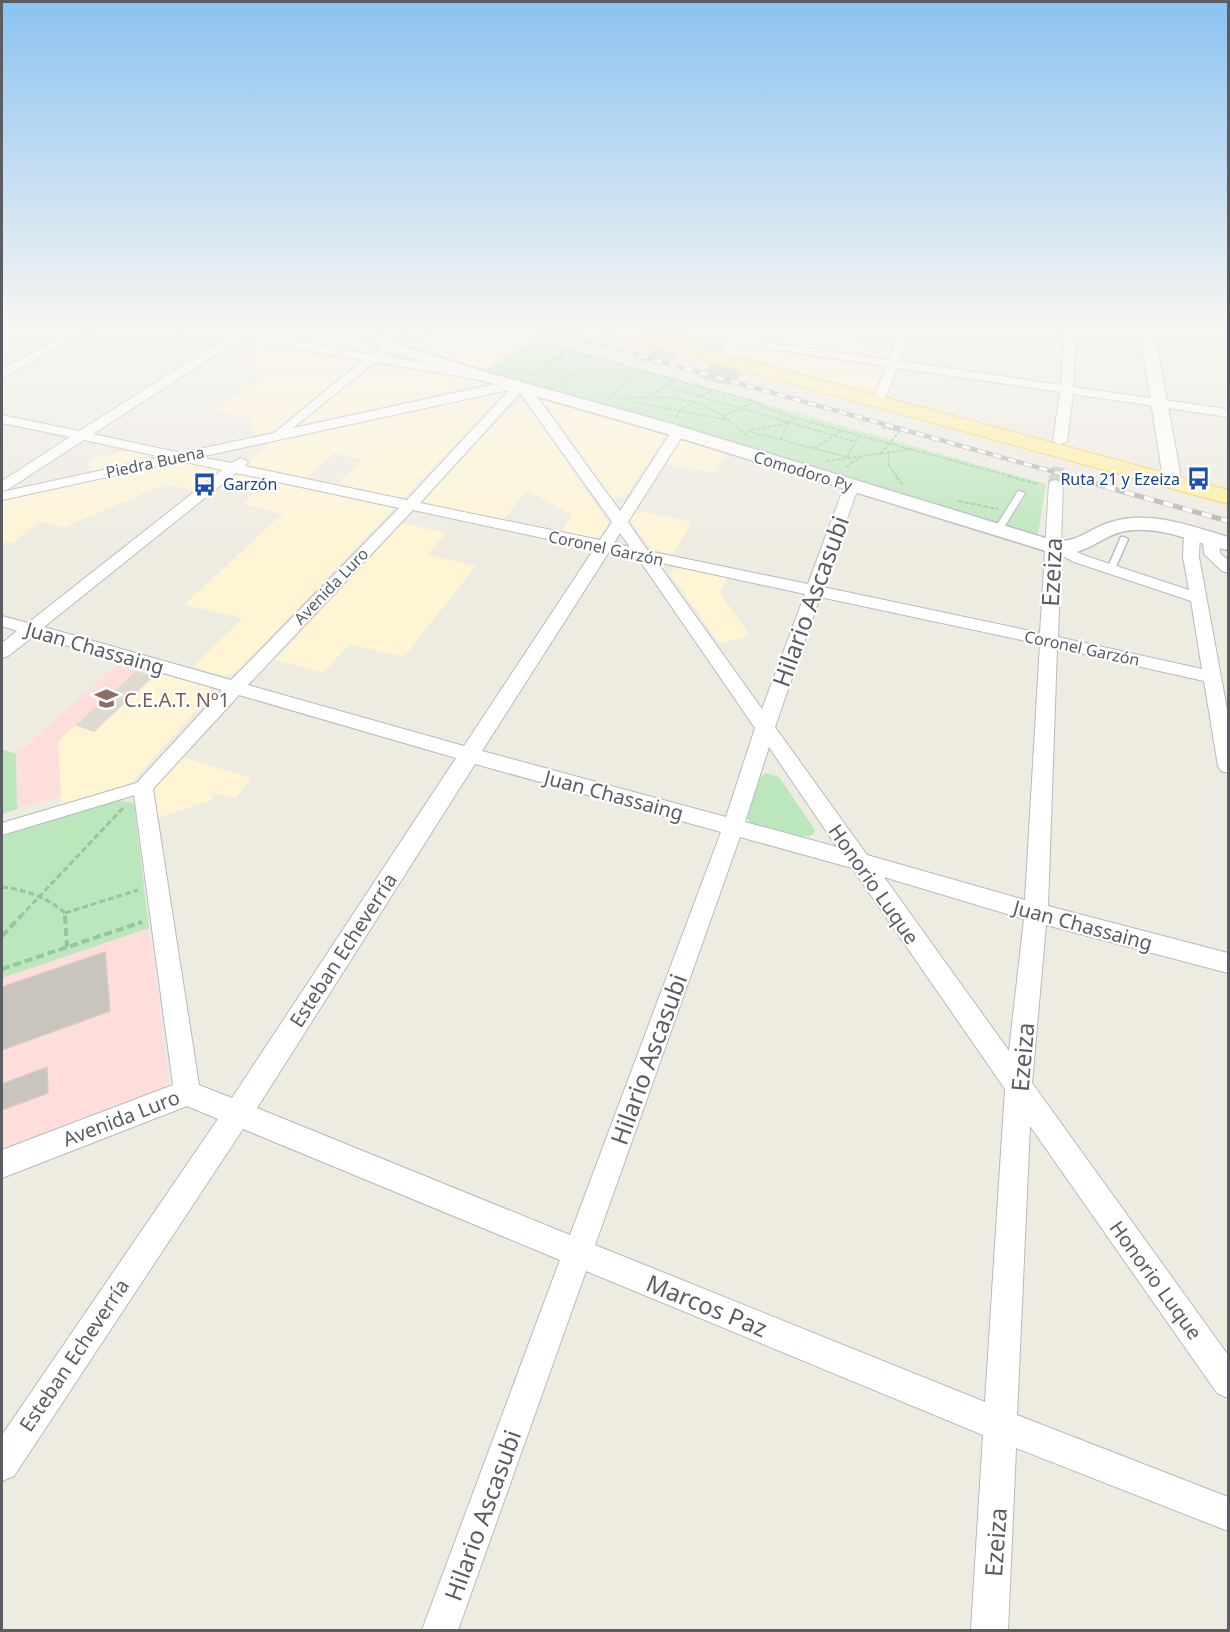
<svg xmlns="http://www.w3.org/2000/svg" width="1230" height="1632" font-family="'Noto Sans',sans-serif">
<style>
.commercial{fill:#fff5d5}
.education{fill:#dedad0}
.medical{fill:#fddedb}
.green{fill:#bce7bc}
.building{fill:#c9c5be;stroke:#d3cdbf;stroke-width:1.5}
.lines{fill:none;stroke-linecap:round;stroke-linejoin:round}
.minor-tunnel-far1{stroke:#c9c8c2;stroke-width:13;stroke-dasharray:13 6;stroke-linecap:butt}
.minor-tunnel{stroke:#c9c8c2;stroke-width:16;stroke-dasharray:16 8;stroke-linecap:butt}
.service-casing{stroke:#b7babf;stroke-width:3}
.pedestrian-casing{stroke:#b7babf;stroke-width:2}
.minor-casing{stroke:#b7babf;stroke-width:2}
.tertiary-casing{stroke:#b7babf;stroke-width:2}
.secondary-casing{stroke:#b7bbc1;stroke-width:3}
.primary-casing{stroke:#fac94e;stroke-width:2}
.path-far3{stroke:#93c6a1;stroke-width:1.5;stroke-dasharray:4 1.5;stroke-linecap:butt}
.path-far2{stroke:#93c6a1;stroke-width:2;stroke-dasharray:4.5 2;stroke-linecap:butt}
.path-far1{stroke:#93c6a1;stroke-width:3;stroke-dasharray:6 3;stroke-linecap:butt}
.path{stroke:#93c6a1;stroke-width:4;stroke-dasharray:8 4;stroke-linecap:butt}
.service{fill:#fff;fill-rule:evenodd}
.pedestrian{fill:#fff;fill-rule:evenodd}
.minor{fill:#fff;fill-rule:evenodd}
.tertiary{fill:#fff;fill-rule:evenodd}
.secondary{fill:#fff;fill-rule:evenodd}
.primary{fill:#fff0a5;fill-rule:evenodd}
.rail-far1-casing{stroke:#b3b4b4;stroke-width:4.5}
.rail-casing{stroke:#b3b4b4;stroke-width:5}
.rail-far1{stroke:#fff;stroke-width:3;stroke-dasharray:8;stroke-linecap:butt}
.rail{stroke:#fff;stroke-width:4;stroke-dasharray:10;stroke-linecap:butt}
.path-bridge{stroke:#93c6a1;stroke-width:1.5;stroke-dasharray:4 1.5;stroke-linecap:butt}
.labels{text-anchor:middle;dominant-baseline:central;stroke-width:4.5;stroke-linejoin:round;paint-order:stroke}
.far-street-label{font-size:16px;fill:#5a5e63;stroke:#fff}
.far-transit-label{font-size:16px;fill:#164399;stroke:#fff;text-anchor:end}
.street-label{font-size:20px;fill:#5a5e63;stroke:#fff}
.education-label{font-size:20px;fill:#785e54;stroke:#fff;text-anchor:start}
.near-street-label{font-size:24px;fill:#5a5e63;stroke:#fff}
</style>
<rect width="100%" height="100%" fill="#eeebe1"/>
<g class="commercial">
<path d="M260,325H284L318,331L327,325L366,337L378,345L369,352L360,353L249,333Z"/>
<path d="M392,325H502L516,329L514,331L533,341L483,371L399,343L410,336L403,334L405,331L389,326Z"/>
<path d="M643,325H742L736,335L727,338Z"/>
<path d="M752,325H830L829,327L857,331L852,344L893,350L890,358L881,360L750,340L745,336Z"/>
<path d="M263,341L361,358L362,360L274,430L256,435L249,424L254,419L214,411L262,376L249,373L257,367L245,365L255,357L242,355Z"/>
<path d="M746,344L881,365L886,370L876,392L870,393L737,354L740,346Z"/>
<path d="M382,361L473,377L486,383L311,423L305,421L304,418L374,362Z"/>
<path d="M494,392L503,395L404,497L396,498L336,485L363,460L334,453L305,479L250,468L248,464L270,443L278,440Z"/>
<path d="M543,398L665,433L666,436L625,497L615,499L610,497Z"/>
<path d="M520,403L528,406L607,521L608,525L599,536L592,539L560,533L572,515L527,490L503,520L426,503L424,500L513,405Z"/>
<path d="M682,440L726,453L715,473L663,463L679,441Z"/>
<path d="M133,450L155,456L91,471L89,459Z"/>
<path d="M184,461L213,466L218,473L197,491L166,484L65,527L40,522L12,543L6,542L2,545V500Z"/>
<path d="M239,475L389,505L392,510L238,671L224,676L193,667L243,618L184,605L282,514L243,504L254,493L218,486L230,477Z"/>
<path d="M635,510L691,522L673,555L652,549L630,521V517Z"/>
<path d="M402,523L446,533L428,555L476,566L404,657L349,644L324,673L275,660Z"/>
<path d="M683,568L727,577L720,593L750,635L720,644L670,574L673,569Z"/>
<path d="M158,673L209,687L212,693L133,781L120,788L61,805L58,741L75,725L94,732Z"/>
<path d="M182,757L251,778L236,798L212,793L213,799L156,819L152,794L155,787Z"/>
</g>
<path class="education" d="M136,671L154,676L94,732L75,725Z"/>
<g class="medical">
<path d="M117,665L136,671L58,741L61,796L17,809L16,754Z"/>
<path d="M149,928L169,1080L164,1088L154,1095L2,1154V978Z"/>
</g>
<g class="green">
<path d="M617,325H623L725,342L719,351H715C688,333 648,333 617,325Z"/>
<path d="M536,339L1046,484L1038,534L967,517L483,371Z"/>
<path d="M2,749L16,754L17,809L2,814Z"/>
<path d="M766,773L779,777L815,830L813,834C802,842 766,829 751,825L746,816L759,778Z"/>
<path d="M119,800L134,803L149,928L2,978V836Z"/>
</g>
<g class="building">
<path d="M656,349L677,355L661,366L641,360Z"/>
<path d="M711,364L744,373L729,385L698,377Z"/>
<path d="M105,952L110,1011L2,1050V987Z"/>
<path d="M47,1067L48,1093L2,1110V1084Z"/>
</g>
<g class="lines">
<path class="minor-tunnel-far1" d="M1057,477L1058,467"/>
<path class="minor-tunnel" d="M1056,484L1057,476"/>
<defs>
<g id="service">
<path d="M1018,491L1025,493L1001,532H995L994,530Z"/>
<path d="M1121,537H1124L1128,539L1115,569L1111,571H1108L1107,569Z"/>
</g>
<g id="pedestrian">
<path d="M630,325H648L740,341L736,343Z"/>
<path d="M143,781L148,783L150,787L148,791L2,835V823Z"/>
</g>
<g id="minor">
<path d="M84,325H98L2,378V369Z"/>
<path d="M173,325C194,324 213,329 233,331C238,331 241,329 247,330L248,333L370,354L388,342L394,345L382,356L480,372L486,376L480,380L375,362L293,428L500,383H524L535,394L620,511L673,429H683L685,432L628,522L648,551L808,584L841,495L850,484H860L862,487L855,496L823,587L1040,633L1049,484L1051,481L1056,480L1063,484L1061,545L1086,556L1189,590L1183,557L1184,534L1192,529L1197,531L1200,534L1199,557L1228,715V773L1221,771L1218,766L1204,681L1057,648L1048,906L1228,953V973L1046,925L1032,1083L1228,1355V1398L1217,1393L1030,1126L1017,1415L1228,1497V1531L1016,1448L1008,1630H971L983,1435L586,1271L458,1630H422L560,1260L243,1129L14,1476L2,1481V1435L218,1119L187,1106L2,1178V1150L173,1085L133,787L222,690L34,636L8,656L2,658V643L17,631L2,626V616L28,623L222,470L181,461L2,500V492L162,457L84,440L7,490L2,491V481L70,437L2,423V415L79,431L228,337L179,328ZM240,339L363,360L274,433L181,453L93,434ZM509,390L407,500L245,466L248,462L241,458L231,463L200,457ZM520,393L612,522L600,540L420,503ZM236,473L399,508L231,680L44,627ZM413,510L594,549L464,746L248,685ZM620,533L630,547L614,543ZM609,552L638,558L755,728L726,817L482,751ZM1061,555L1074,562L1191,601L1202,669L1058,637ZM657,562L805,594L762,709ZM820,597L1040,644L1025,900L867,855L775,727ZM239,695L456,758L232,1098L199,1085L153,789ZM769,747L837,847L745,822ZM475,764L721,832L570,1235L257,1108ZM740,837L852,868L1005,1089L985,1402L595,1245ZM884,877L1024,919L1009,1051Z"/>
<path d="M903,325H914L900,361L1061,385L1065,325H1076L1073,387L1228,409V417L1073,394L1067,441L1060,445L1053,441L1060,392L897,368L884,402L878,406L872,402L886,366L736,344L730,341L736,338L889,360Z"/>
<path d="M1211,534L1219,539L1220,553L1228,560V573L1222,571L1204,554L1203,539Z"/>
</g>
<g id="tertiary">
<path d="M740,325H754L729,363H719L717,360Z"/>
<path d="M1139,325H1153L1180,472L1175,485H1163L1160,481L1162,472Z"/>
</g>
<path id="secondary" d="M331,325H354L374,331L401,345L489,373L669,423L1055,541C1078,543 1090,528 1111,522C1151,510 1190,526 1228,537V550C1196,544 1167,527 1133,530C1098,532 1089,562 1046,551L657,431L477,379L389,351L364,337L334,328Z"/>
<path id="primary" d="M589,325H617L1228,490V504L592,329Z"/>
</defs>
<use href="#service" class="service-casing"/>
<use href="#pedestrian" class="pedestrian-casing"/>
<use href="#minor" class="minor-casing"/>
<use href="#tertiary" class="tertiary-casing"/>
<use href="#secondary" class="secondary-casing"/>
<use href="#primary" class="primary-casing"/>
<g class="path-far3">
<path d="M554,325L585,334"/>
<path d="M545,332L560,336"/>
<path d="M400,333L411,325"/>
<path d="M402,334L420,339L445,325"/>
<path d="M539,336L530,341L754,401L765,408L795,418L1013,477"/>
<path d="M533,376L565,352"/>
<path d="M558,383L592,360"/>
<path d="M665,386L856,442"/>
<path d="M652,395L676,379"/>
<path d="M701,397L713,390"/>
<path d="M609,399L634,371"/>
<path d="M622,399C678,394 708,398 749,438"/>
<path d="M635,402L728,420"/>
<path d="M724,416L755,402"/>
<path d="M676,418L680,410L695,401"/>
<path d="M882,427L899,431"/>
<path d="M751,430L788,423"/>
<path d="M747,431L851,458"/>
<path d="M781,439L789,422L795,418"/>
<path d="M815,448L841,431"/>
<path d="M889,453L888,464L897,477"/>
<path d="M880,454L905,425"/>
<path d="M847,457L859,436"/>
<path d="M826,461L912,449"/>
<path d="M846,467L861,457"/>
</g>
<g class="path-far2">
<path d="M896,476L903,485"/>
<path d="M1008,476L1038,484"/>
<path d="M958,501L998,509"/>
</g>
<g class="path-far1">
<path d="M2,887C26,890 47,897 65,913V917"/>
<path d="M65,913L138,890"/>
<path d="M20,917L123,808"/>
</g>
<g class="path">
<path d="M65,916L67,947"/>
<path d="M2,936L21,916"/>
<path d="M2,969L142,922"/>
</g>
<use href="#service" class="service"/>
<use href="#pedestrian" class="pedestrian"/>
<use href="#minor" class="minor"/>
<use href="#tertiary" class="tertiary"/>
<use href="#secondary" class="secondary"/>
<use href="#primary" class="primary"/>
<defs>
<path id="rail-far1" d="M531,325L1072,477"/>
<path id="rail" d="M1067,476L1228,521"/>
</defs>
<use href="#rail-far1" class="rail-far1-casing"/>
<use href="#rail" class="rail-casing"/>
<use href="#rail-far1" class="rail-far1"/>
<use href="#rail" class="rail"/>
<path class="path-bridge" d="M539,336L558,325"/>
</g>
<linearGradient id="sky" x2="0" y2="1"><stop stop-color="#8bc2f1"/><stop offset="0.59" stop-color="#f7f6f2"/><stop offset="1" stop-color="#f7f6f2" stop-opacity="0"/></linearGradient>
<rect width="1230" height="553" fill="url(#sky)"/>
<defs>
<symbol id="bus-bare" viewBox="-9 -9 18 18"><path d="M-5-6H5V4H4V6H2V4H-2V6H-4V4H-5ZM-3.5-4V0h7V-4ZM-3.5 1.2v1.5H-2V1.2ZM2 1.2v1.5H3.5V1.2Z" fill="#1a4fb4" stroke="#fff" stroke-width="2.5" paint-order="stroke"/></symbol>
<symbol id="school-bare" viewBox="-9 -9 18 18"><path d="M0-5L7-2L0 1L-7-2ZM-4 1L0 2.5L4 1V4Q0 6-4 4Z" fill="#8d6e63" stroke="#fff" stroke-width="2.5" paint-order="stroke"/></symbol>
</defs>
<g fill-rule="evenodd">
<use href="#bus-bare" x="1182" y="462" width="33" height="33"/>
<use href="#bus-bare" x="188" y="468" width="33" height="33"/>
<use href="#school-bare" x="90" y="682" width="33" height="33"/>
</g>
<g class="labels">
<g class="far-street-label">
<text transform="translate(155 462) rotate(-12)">Piedra Buena</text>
<text transform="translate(803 471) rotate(17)">Comodoro Py</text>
<text transform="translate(606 548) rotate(12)">Coronel Garzón</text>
<text transform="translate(331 586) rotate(-46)">Avenida Luro</text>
<text transform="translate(1082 648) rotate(12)">Coronel Garzón</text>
</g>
<g class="far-transit-label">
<text x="1180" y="479">Ruta 21 y Ezeiza</text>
<text x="223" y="484" text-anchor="start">Garzón</text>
</g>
<g class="street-label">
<text transform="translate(95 648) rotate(16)">Juan Chassaing</text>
<text transform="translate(614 795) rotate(15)">Juan Chassaing</text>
<text transform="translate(874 884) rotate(55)">Honorio Luque</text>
<text transform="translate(1083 925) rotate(15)">Juan Chassaing</text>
<text transform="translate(343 950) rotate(-57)">Esteban Echeverría</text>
<text transform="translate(121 1118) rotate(-21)">Avenida Luro</text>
<text transform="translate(1156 1280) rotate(54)">Honorio Luque</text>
<text transform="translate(74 1355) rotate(-56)">Esteban Echeverría</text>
</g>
<g class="education-label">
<text x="124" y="699">C.E.A.T. Nº1</text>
</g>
<g class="near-street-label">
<text transform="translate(1051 572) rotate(-87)">Ezeiza</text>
<text transform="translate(810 601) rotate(-70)">Hilario Ascasubi</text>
<text transform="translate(1022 1057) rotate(-85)">Ezeiza</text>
<text transform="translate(648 1059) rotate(-70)">Hilario Ascasubi</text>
<text transform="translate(707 1305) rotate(22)">Marcos Paz</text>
<text transform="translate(482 1515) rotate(-70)">Hilario Ascasubi</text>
<text transform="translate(995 1542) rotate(-86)">Ezeiza</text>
</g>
</g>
<rect width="1230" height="1632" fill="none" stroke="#5a5e63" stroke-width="6"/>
</svg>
